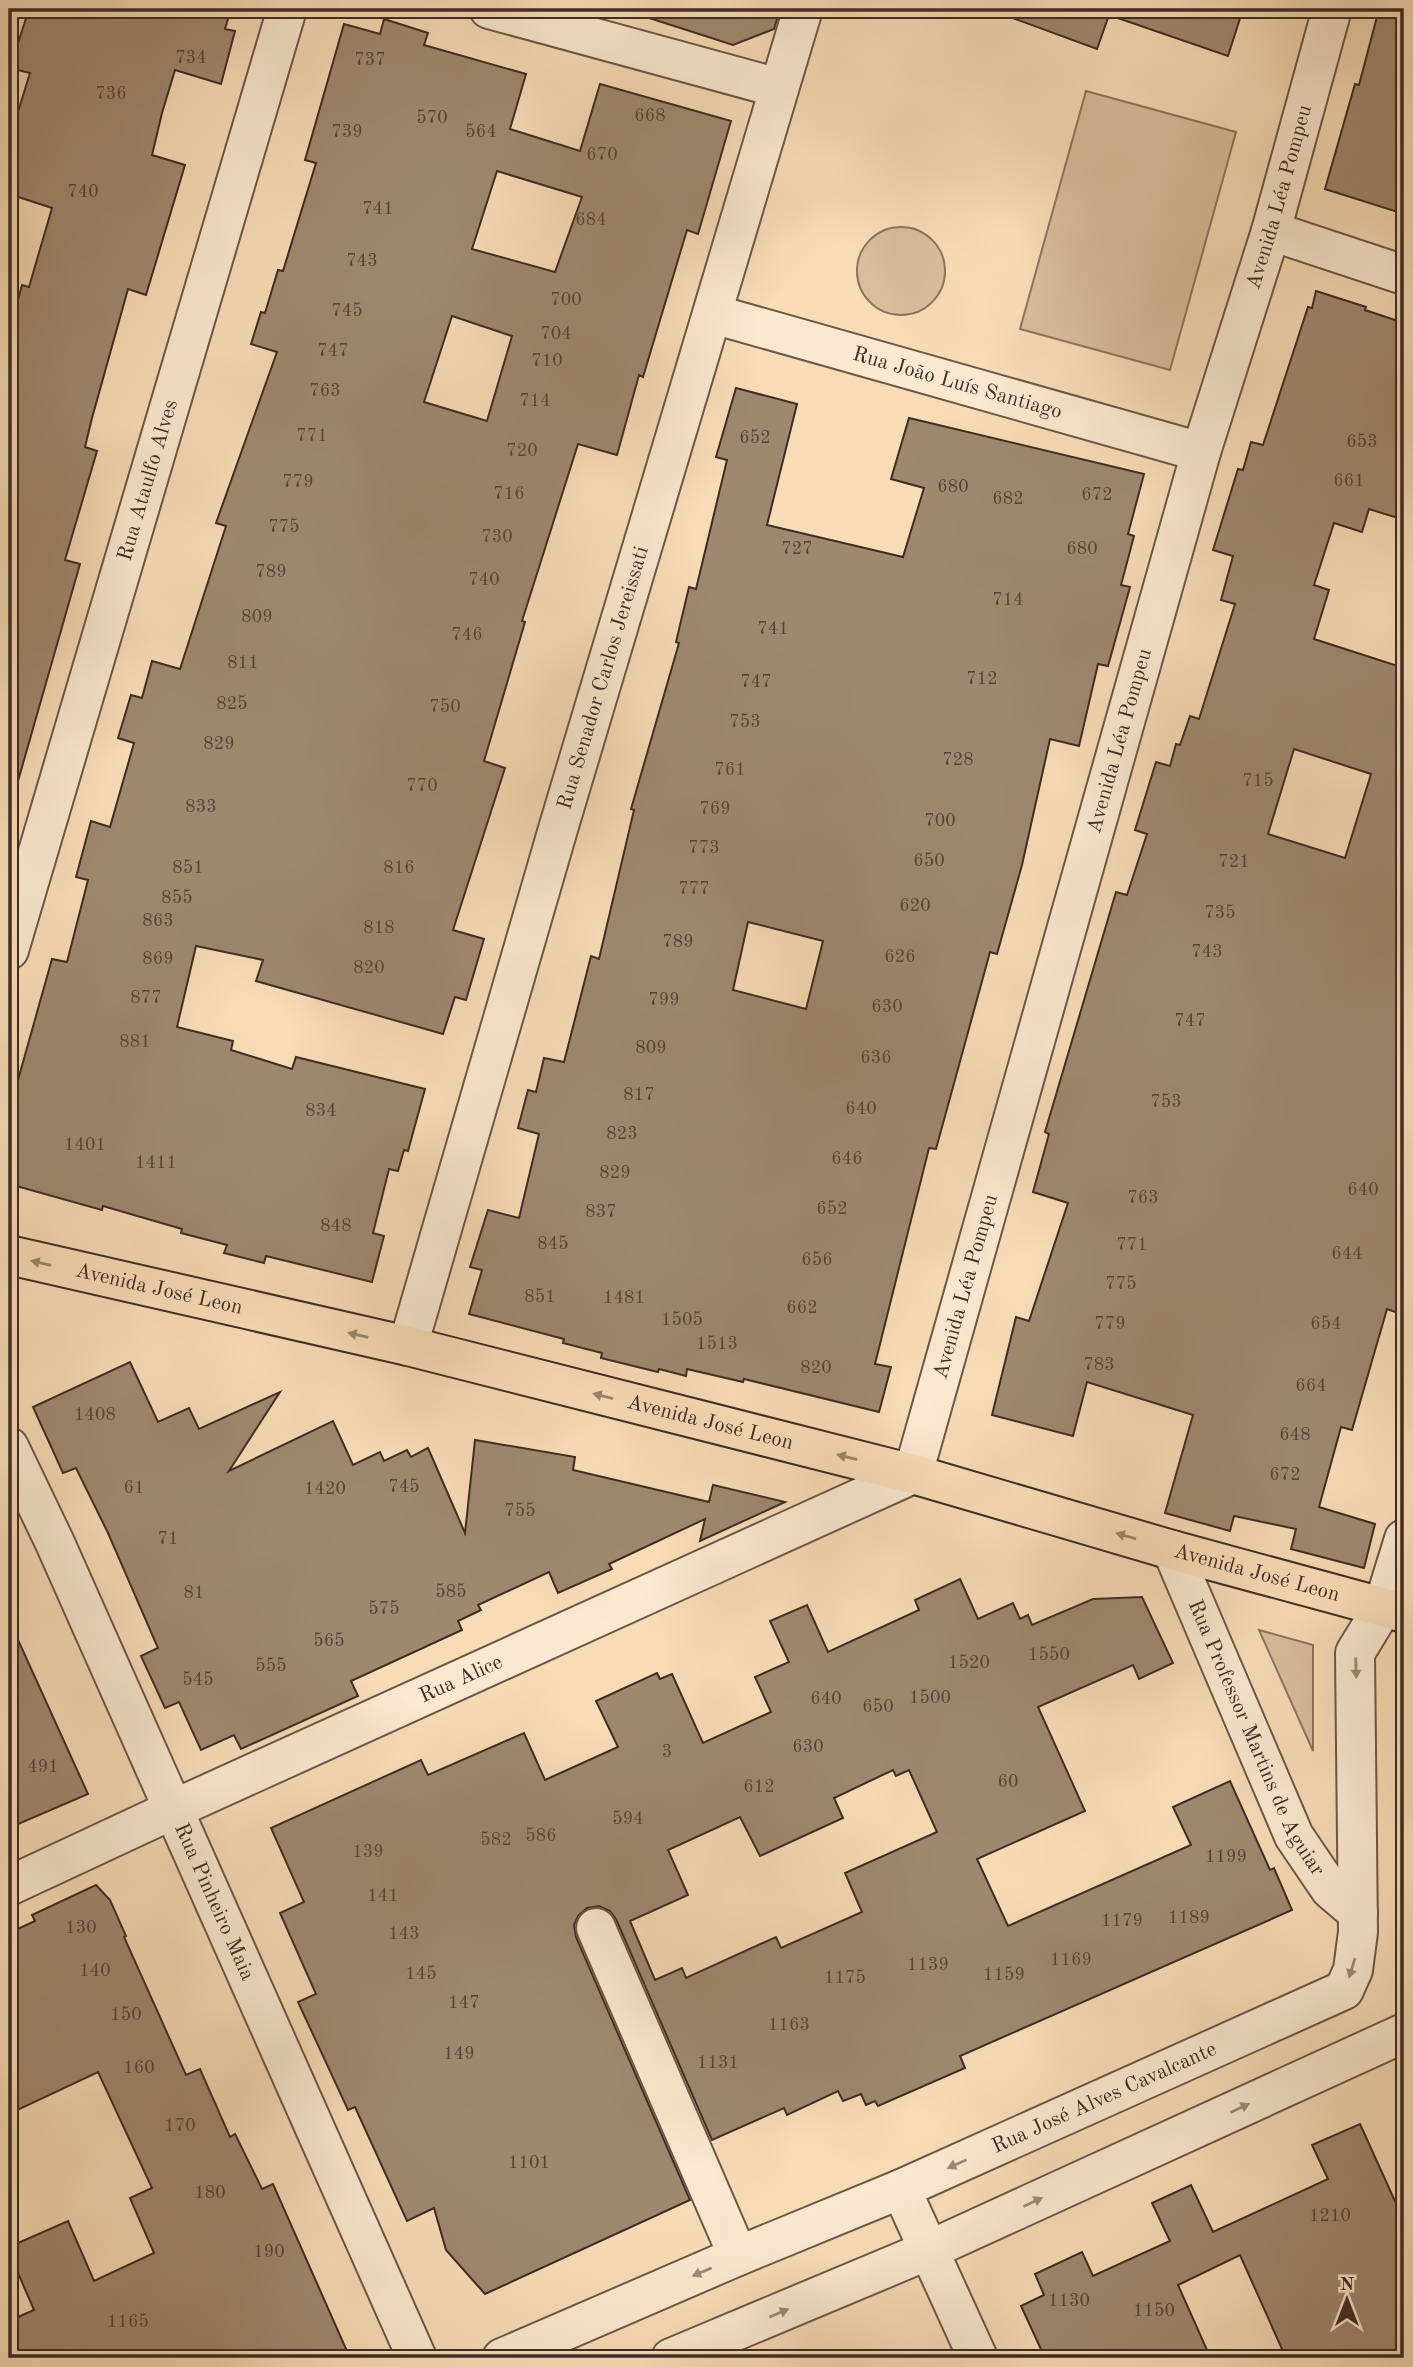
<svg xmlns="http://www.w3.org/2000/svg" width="1413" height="2367" font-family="'Old Standard TT',serif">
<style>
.green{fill:#d8be9d;stroke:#8c7560;stroke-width:2}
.building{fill:#9f8870;stroke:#3f2c24;stroke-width:2;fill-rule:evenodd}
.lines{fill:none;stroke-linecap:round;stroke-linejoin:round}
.minor-casing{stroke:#6d5848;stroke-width:42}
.major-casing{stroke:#3f2c24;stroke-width:42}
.minor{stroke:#fae8d0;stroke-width:38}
.major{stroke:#f7dcb6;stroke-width:38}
.oneway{fill:#9b846d}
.oneway2{fill:#9c8a7a}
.labels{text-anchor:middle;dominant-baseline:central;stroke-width:5;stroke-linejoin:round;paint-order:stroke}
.number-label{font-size:18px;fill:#574337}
.street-label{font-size:21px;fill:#3f2c24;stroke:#fae8d0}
</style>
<rect width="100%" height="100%" fill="#f7dcb6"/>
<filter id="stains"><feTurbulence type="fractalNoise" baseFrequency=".00286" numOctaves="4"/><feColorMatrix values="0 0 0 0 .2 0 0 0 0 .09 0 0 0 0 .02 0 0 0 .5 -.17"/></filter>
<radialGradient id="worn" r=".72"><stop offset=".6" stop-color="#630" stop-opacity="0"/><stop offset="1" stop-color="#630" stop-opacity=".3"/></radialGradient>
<g class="green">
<path d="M1086,91L1236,132L1170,370L1020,329Z"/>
<circle cx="901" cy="271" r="44"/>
<path d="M1259,1630L1313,1645V1751Z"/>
</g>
<g class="building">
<path d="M29,9H231L225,29L235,31L221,84L175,70L162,113L152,155L185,165L146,295L128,289L92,418L85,447L97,451L65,560L80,564L18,781L9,779V309L15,311L22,285L29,287L52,208L9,194V141L30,73L10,68Z"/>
<path d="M644,9H780L774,29L733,45L643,16Z"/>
<path d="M1000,9H1243L1228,56L1109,15L1097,49L999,13Z"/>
<path d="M1379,9H1404V214L1325,189L1355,84L1359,85Z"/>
<path d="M384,19L428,33L424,45L526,74L510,129L580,151L600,84L731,121L698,234L687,230L643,377L639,375L617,455L578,444L522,621L525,622L484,761L505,768L453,930L484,939L466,1000L455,997L443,1034L256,981L263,960L196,946L177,1027L233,1041L231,1050L292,1069L296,1057L425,1089L408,1151L404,1150L398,1171L389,1169L373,1233L384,1236L372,1282L266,1256L264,1263L224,1253L227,1245L181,1233L182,1229L103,1206L102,1210L9,1184V1112L52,959L67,962L88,880L76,877L91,821L110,827L134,743L118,738L131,695L142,698L152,661L180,669L226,526L216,523L277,352L251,344L261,312L265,313L278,270L283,271L316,163L305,160L344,24L380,34ZM497,171L582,197L555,272L472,249ZM452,316L512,336L487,421L424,402Z"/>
<path d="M1316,291L1366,307L1365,310L1404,323V520L1369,509L1362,532L1334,523L1314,585L1329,590L1314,639L1404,668V1315L1387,1309L1352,1430L1341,1427L1319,1507L1375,1524L1364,1568L1291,1549L1296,1529L1234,1516L1230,1531L1165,1513L1193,1415L1087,1382L1073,1436L992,1415L1016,1317L1029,1321L1068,1203L1033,1192L1049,1134L1045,1132L1116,892L1127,895L1147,834L1135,830L1156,762L1170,766L1176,744L1180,745L1190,716L1199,719L1235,604L1221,600L1233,556L1213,550L1238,469L1243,470L1251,442L1263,445L1308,307L1312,308ZM1294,749L1371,774L1345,858L1268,834Z"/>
<path d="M736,388L797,404L767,525L903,557L924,488L891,479L909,418L1144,474L1128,534L1134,536L1121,585L1130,587L1108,666L1098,664L1079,746L1050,739L1022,865L997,954L990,952L936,1149L929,1148L875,1364L891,1367L879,1412L744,1379L743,1382L687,1369L686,1376L659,1369L658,1372L601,1358L602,1353L563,1343L564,1339L469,1314L482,1270L470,1267L488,1210L519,1218L539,1134L518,1128L528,1090L536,1092L544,1058L564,1062L591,956L599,959L634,810L631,809L679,643L676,642L689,587L696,589L727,460L716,457ZM748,922L823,941L806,1009L733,990Z"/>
<path d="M130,1362L158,1422L189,1408L199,1429L280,1392L229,1471L333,1421L353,1465L380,1452L384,1461L407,1450L411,1457L428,1448L465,1533L475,1440L575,1457L573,1470L709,1502L713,1485L785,1502L700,1541L705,1519L609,1564L612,1569L558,1593L549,1572L478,1605L481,1610L458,1621L462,1630L351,1681L358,1696L241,1749L234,1735L201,1750L179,1702L165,1708L141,1656L158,1648L108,1533L76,1468L63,1473L33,1407Z"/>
<path d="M960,1579L978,1619L1013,1603L1020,1619L1028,1615L1032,1625L1093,1599L1142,1597L1173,1663L1139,1679L1133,1665L1038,1707L1085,1811L977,1859L1008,1926L1191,1845L1173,1807L1230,1781L1270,1870L1274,1868L1292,1910L960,2056L965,2068L878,2106L875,2101L866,2105L861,2094L843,2101L838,2091L787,2115L784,2108L712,2140L616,1919L610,1911L599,1906L587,1908L578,1916L574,1925L576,1937L690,2200L485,2294L446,2250L434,2208L407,2221L355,2107L348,2110L298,2002L316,1994L280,1913L304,1902L271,1828L421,1760L428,1775L524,1733L545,1780L618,1747L596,1701L657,1673L660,1679L672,1674L703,1743L771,1712L755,1677L789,1662L770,1621L807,1605L828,1652L919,1610L915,1600ZM893,1770L896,1776L909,1770L937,1832L845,1873L862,1912L781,1948L776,1937L686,1978L682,1968L655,1980L630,1921L688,1895L668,1850L740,1817L760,1856L843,1818L834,1798Z"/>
<path d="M9,1620L88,1794L9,1828Z"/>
<path d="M96,1885L110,1900L126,1936L124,1937L186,2075L200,2069L230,2137L235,2134L262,2189L273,2184L350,2358H9V2321L34,2310L9,2252V2247L68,2221L94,2281L154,2253L130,2198L152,2188L98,2072L9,2114V1933L35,1921L32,1915Z"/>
<path d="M1360,2124L1404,2221V2358H1286L1240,2255L1178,2285L1207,2350L1189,2358H1045L1021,2306L1044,2295L1035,2274L1082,2252L1093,2276L1170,2241L1152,2203L1191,2185L1213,2232L1328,2179L1312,2145Z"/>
</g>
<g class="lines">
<defs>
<g id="minor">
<path d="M489,9L779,88"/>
<path d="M1271,231L1404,275"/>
<path id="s1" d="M713,314L1201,452"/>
<path id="s2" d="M9,950L287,9"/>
<path id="s3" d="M408,1346L558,829L803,9"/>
<path id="s4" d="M9,1447L55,1543L417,2358"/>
<path id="s5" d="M1172,1550L1294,1836L1330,1889L1358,1913"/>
<path id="s6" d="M9,1886L172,1810L913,1474L1201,452L1271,231L1332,9"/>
<path d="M596,1928L738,2256"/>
<path d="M901,2189L978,2358"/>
<path id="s7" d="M502,2358L738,2256L901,2189L1344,1990L1353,1970L1358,1932L1355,1653L1383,1607L1404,1539"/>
<path d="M671,2358L929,2250L1404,2033"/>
</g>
<g id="major">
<path id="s8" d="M9,1255L408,1346L913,1474L1172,1550L1404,1613"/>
</g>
</defs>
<use href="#minor" class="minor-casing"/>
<use href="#major" class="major-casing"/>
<use href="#minor" class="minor"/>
<use href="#major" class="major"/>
</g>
<defs><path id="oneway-solid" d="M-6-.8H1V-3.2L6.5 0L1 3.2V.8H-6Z" transform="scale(1.75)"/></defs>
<g class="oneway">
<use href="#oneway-solid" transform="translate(41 1263) rotate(-167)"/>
<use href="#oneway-solid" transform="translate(358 1335) rotate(-167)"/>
<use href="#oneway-solid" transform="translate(603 1396) rotate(-166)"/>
<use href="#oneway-solid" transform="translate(847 1457) rotate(-166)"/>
<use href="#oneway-solid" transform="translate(1126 1536) rotate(-164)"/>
</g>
<g class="oneway2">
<use href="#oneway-solid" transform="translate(1356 1668) rotate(89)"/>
<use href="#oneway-solid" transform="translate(1352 1968) rotate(107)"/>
<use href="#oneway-solid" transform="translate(1240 2108) rotate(-25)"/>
<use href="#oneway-solid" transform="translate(957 2164) rotate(156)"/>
<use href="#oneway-solid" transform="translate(1033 2202) rotate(-25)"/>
<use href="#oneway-solid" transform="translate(702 2272) rotate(157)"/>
<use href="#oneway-solid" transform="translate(779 2313) rotate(-23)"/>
</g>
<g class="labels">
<g class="number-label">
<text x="191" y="58">734</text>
<text x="370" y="60">737</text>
<text x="111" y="94">736</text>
<text x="650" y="116">668</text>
<text x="432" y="118">570</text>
<text x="347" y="132">739</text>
<text x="481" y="132">564</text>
<text x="602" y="155">670</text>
<text x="83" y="192">740</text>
<text x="378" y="209">741</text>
<text x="591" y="220">684</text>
<text x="362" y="261">743</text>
<text x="566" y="300">700</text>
<text x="347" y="311">745</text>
<text x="556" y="334">704</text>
<text x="333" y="351">747</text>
<text x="547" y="361">710</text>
<text x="325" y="391">763</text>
<text x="535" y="401">714</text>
<text x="312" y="436">771</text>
<text x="755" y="438">652</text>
<text x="1362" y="442">653</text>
<text x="522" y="451">720</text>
<text x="1349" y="481">661</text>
<text x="298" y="482">779</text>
<text x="953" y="487">680</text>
<text x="509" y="494">716</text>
<text x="1097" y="495">672</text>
<text x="1008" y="499">682</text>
<text x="284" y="527">775</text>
<text x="497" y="537">730</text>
<text x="797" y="549">727</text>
<text x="1082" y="549">680</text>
<text x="271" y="572">789</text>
<text x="484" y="580">740</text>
<text x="1008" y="600">714</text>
<text x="257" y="617">809</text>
<text x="773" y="629">741</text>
<text x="467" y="635">746</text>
<text x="243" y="663">811</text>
<text x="982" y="679">712</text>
<text x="756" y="682">747</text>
<text x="232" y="704">825</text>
<text x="445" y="707">750</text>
<text x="745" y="722">753</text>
<text x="219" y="744">829</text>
<text x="958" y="760">728</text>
<text x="730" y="770">761</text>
<text x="1258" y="781">715</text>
<text x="422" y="786">770</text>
<text x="201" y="807">833</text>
<text x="715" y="809">769</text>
<text x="940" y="821">700</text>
<text x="704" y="848">773</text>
<text x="929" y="861">650</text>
<text x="1234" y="862">721</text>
<text x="188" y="868">851</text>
<text x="399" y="868">816</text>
<text x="694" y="889">777</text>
<text x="177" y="898">855</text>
<text x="915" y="906">620</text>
<text x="1220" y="913">735</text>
<text x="158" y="921">863</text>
<text x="379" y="928">818</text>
<text x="678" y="942">789</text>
<text x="1207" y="952">743</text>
<text x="900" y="957">626</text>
<text x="158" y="959">869</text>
<text x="369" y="968">820</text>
<text x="146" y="998">877</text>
<text x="664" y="1000">799</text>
<text x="887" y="1007">630</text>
<text x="1190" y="1021">747</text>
<text x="135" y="1042">881</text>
<text x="651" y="1048">809</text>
<text x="876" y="1058">636</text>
<text x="639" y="1095">817</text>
<text x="1166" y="1102">753</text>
<text x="861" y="1109">640</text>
<text x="321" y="1111">834</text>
<text x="622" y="1134">823</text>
<text x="85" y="1145">1401</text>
<text x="847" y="1159">646</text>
<text x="156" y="1163">1411</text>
<text x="615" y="1173">829</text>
<text x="1363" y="1190">640</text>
<text x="1143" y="1198">763</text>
<text x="832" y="1209">652</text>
<text x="601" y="1212">837</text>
<text x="336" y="1226">848</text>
<text x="553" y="1244">845</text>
<text x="1132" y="1245">771</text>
<text x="1347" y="1254">644</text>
<text x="817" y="1260">656</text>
<text x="1121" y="1284">775</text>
<text x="540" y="1297">851</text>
<text x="624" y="1298">1481</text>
<text x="802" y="1308">662</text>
<text x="682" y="1320">1505</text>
<text x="1110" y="1324">779</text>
<text x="1326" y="1324">654</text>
<text x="717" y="1344">1513</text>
<text x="1099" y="1365">783</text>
<text x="816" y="1368">820</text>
<text x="1311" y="1386">664</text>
<text x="95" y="1415">1408</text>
<text x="1295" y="1435">648</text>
<text x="1285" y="1475">672</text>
<text x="404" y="1487">745</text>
<text x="134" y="1488">61</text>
<text x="325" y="1489">1420</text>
<text x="520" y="1511">755</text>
<text x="168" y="1539">71</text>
<text x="451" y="1592">585</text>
<text x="194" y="1593">81</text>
<text x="384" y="1609">575</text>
<text x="329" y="1641">565</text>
<text x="1049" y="1655">1550</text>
<text x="969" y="1663">1520</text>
<text x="271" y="1666">555</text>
<text x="198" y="1680">545</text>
<text x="930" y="1698">1500</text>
<text x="826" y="1699">640</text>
<text x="878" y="1707">650</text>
<text x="808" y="1747">630</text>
<text x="667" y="1752">3</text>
<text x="43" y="1767">491</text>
<text x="1008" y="1782">60</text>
<text x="759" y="1787">612</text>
<text x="628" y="1819">594</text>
<text x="541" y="1836">586</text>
<text x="496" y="1840">582</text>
<text x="368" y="1852">139</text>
<text x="1226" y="1857">1199</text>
<text x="383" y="1896">141</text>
<text x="1189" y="1918">1189</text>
<text x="1122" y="1921">1179</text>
<text x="81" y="1928">130</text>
<text x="404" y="1934">143</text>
<text x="1071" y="1960">1169</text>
<text x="928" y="1965">1139</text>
<text x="95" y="1971">140</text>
<text x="421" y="1974">145</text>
<text x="1004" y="1975">1159</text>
<text x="845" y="1978">1175</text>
<text x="464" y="2003">147</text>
<text x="126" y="2015">150</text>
<text x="789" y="2025">1163</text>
<text x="459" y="2054">149</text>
<text x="718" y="2063">1131</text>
<text x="139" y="2068">160</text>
<text x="180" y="2126">170</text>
<text x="529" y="2163">1101</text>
<text x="210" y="2193">180</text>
<text x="1330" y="2216">1210</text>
<text x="269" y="2252">190</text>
<text x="1069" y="2301">1130</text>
<text x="1154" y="2311">1150</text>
<text x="128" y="2322">1165</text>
</g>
<g class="street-label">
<text stroke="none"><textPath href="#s6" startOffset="2322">Avenida Léa Pompeu</textPath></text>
<text stroke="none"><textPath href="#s1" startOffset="254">Rua João Luís Santiago</textPath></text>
<text stroke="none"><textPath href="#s2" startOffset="490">Rua Ataulfo Alves</textPath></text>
<text stroke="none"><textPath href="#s3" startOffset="696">Rua Senador Carlos Jereissati</textPath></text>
<text stroke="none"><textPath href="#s6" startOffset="1755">Avenida Léa Pompeu</textPath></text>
<text stroke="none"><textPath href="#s6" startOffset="1188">Avenida Léa Pompeu</textPath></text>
<text stroke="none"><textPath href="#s8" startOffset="154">Avenida José Leon</textPath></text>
<text stroke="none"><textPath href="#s8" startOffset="721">Avenida José Leon</textPath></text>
<text stroke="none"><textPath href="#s8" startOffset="1288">Avenida José Leon</textPath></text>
<text stroke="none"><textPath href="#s6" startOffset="497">Rua Alice</textPath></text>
<text stroke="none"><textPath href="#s5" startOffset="206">Rua Professor Martins de Aguiar</textPath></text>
<text stroke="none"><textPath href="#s4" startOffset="499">Rua Pinheiro Maia</textPath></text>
<text stroke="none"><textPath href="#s7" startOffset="656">Rua José Alves Cavalcante</textPath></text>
</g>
</g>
<rect width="1413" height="2367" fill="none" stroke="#f7dcb6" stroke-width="35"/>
<rect x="10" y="10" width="1392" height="2346" fill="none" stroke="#3f2c24" stroke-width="3.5"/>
<rect x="18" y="18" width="1378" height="2332" fill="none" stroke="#3f2c24" stroke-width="2"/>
<g transform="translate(1347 2300)" stroke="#fae8d0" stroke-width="5" paint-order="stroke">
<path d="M0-5L12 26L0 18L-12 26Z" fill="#3f2c24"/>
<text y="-10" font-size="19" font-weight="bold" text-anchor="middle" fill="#3f2c24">N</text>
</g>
<rect width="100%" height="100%" filter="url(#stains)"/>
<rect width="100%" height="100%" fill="url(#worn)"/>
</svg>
